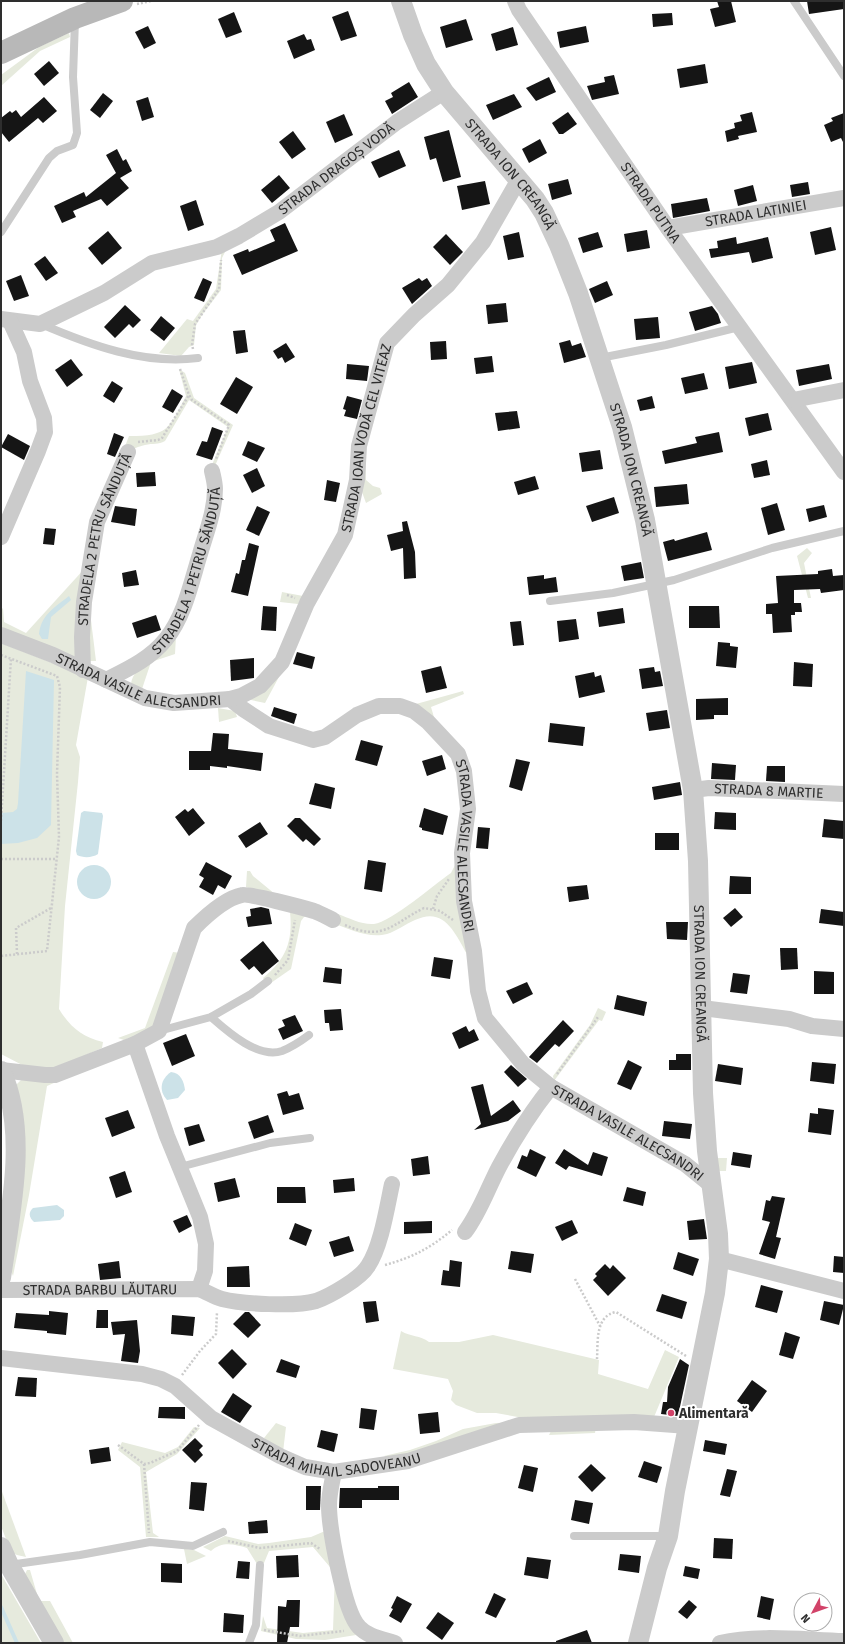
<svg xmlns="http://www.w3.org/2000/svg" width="845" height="1644" font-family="'Fira Sans',sans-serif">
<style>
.green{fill:#e6eadd}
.water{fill:#cce2e8}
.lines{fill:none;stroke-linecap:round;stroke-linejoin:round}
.stream{stroke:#cce2e8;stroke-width:4}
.building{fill:#151515}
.path{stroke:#cbcbcb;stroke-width:2.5;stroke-dasharray:2 2;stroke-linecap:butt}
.service{stroke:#cbcbcb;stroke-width:8}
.minor{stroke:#cbcbcb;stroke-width:16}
.tertiary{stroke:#cbcbcb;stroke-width:20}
.secondary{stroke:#b8b8b8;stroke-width:22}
.poi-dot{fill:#d24369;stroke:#fff;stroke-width:1.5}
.labels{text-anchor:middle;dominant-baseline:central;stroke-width:4;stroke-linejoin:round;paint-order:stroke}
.street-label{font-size:14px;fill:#2e2e2e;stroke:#fff}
.poi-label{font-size:14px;font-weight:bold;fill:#2e2e2e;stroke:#fff;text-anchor:start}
</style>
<rect width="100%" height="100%" fill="#fff"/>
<g class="green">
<path d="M69,33L70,37L40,51L1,86V75L39,47Z"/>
<path d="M227,248L222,258L221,290L202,315L196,325L194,345L189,347L181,356L159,353L187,319L193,321L216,289L222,249Z"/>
<path d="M179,369L185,373L194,398L233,425L214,468L211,467L228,427L189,400L165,441C158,445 153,443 145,445C135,447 136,450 124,449L129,436C169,436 168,429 186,396Z"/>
<path d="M365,452L366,480L373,486L380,488L382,494L366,503L362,492Z"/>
<path d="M807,548L812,553L804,563L811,598H808L797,556Z"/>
<path d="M86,567L78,661L1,630V610L3,608L4,622L26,633Z"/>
<path d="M282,592L303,596L298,604L280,602Z"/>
<path d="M90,612L96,661H87Z"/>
<path d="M176,636L175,654L151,662L142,689L131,684C133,666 162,648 176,636Z"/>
<path d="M1,643L88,677L76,745L80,757L78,782L65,906L59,1009C70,1027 82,1037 103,1042L102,1048L51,1070L24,1066L1,1054Z"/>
<path d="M287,662L265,703L246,699Z"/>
<path d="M463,691L464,694L431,707L436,724L416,704Z"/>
<path d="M218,708L235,711L237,717L219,722Z"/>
<path d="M456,863L467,954C455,933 444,906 415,920C405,924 397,931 387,934C369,939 349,929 333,923L338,914C349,918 362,925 374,924C391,922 435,884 451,873Z"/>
<path d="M247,871H250L253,876L281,899L246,887Z"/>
<path d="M290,912L308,916L304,917L301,921L291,969L268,985L263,978C286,959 293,942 290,912Z"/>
<path d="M173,952L181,953L155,1028L124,1040L118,1038L145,1028Z"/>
<path d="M598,1008L606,1012L602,1021L599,1020L554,1081L553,1076L590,1025Z"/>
<path d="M23,1078L63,1079L47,1086L29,1195L13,1276L11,1271L15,1086Z"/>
<path d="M714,1158H727L726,1171H715Z"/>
<path d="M401,1331C411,1337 420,1335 429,1342H459L493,1335L599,1360L598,1374L648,1389L665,1350L679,1357L654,1417L529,1419L496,1413H477L456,1405L451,1400L453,1391L448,1379L393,1369Z"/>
<path d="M519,1422L391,1460L384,1456L410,1450L436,1441L463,1429L496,1423Z"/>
<path d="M276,1423L286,1427L283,1452L264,1438Z"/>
<path d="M194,1427L200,1428L177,1454L146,1472L153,1533L159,1537H146L140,1467L118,1450L122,1442L165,1453L178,1447Z"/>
<path d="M596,1427L595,1433L549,1435L552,1429Z"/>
<path d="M1,1489L26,1557L17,1555L11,1552L1,1526Z"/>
<path d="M325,1531L346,1612L356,1635L325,1640L296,1639L261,1631L263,1616L267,1628L303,1633L333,1630L335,1573L313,1547L269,1551L264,1563L257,1564L247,1548C234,1544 222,1541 211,1551L203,1547L225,1536L258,1544L269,1543L311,1537Z"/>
<path d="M184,1549L194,1550L206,1556L187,1564Z"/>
<path d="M27,1570H30L39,1601H50L73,1643H59L25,1574Z"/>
<path d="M1,1574L41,1643H1Z"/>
</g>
<g class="water">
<path d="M69,596L71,600L51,617L48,639H42L39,634C41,615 54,608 69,596Z"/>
<path d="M26,671L54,680L51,825L37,838L18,843L1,844V813L13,812L17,809L18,803Z"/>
<path d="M84,811L102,813L103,816L98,854C92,858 83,858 77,855L76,851L81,813Z"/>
<circle cx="94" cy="882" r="17"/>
<path d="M171,1072C181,1073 184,1082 185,1090L178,1098L167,1100C158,1090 161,1079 171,1072Z"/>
<path d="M57,1205L64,1210V1216L60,1220L34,1222C29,1217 28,1213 33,1208Z"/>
</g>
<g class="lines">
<path class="stream" d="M1,1607L17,1643"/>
</g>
<g class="building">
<path d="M717,1H731L736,22L715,27L710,9L719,7Z"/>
<path d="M807,1H844V9L809,14Z"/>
<path d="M348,11L357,36L341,41L332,17Z"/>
<path d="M234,12L242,32L226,38L218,19Z"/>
<path d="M672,13L673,25L653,27L652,14Z"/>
<path d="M466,19L473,40L446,48L440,27Z"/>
<path d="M148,26L156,43L144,49L135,32Z"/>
<path d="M586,26L589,42L560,48L557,32Z"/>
<path d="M513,27L518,45L496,51L491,34Z"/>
<path d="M304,34L307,40L311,39L315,50L294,59L287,41Z"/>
<path d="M49,61L59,73L44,86L34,74Z"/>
<path d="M705,64L708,83L680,88L677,69Z"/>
<path d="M614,75L619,94L592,100L587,86L605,82L604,77Z"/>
<path d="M549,77L556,92L536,101L526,88Z"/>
<path d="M409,82L418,97L392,114L385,101L393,97L391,93Z"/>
<path d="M103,93L113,101L100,118L90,110Z"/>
<path d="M514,94L522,107L493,120L486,105Z"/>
<path d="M44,97L57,111L43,123L38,118L9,142L1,132V118L10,111L12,113L16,110L21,117Z"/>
<path d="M148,97L154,117L142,121L136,101Z"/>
<path d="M568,112L577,124L563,134H559L552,123Z"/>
<path d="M752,112L757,132L738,136L739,139L727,142L725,131L735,128L734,123L742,121L740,115Z"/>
<path d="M844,113V144L841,138L831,142L824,125L833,121L831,118Z"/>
<path d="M344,114L353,135L335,143L326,122Z"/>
<path d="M449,130L461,177L443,182L436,158L430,160L424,137Z"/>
<path d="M293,131L306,149L292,159L279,142Z"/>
<path d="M540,139L547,153L529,163L522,149Z"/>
<path d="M117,149L123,161L126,159L132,171L120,178L129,188L107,206L101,199L73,211L76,217L62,223L54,206L84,192L86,197L116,173L106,155Z"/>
<path d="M399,150L406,166L379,178L371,162Z"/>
<path d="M279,175L290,188L272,203L261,190Z"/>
<path d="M568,179L572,194L552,200L548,184Z"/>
<path d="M485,181L490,204L462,210L457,186Z"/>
<path d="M808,182L810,194L792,197L790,185Z"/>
<path d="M753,185L757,201L738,206L734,190Z"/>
<path d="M707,198L710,211L673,218L671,204Z"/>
<path d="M196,200L204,225L188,231L180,206Z"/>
<path d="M285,223L298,251L242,275L233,255L248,249L249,252L275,241L270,230Z"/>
<path d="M831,227L836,250L815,255L810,232Z"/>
<path d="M647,230L650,248L627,252L624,234Z"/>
<path d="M108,231L122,248L102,265L88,248Z"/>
<path d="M519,232L524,257L508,260L503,236Z"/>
<path d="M598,232L603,247L583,253L578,238Z"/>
<path d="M446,234L463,252L450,265L433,247Z"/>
<path d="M736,237L737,244L768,237L773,258L752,263L749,252L711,258L709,249L718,248L717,241Z"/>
<path d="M45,256L58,273L46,281L34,264Z"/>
<path d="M21,275L29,296L14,301L6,281Z"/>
<path d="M203,278L212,282L204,302L194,298Z"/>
<path d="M419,278L422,281L427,278L432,286L412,304L402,288Z"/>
<path d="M607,281L613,295L595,303L589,289Z"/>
<path d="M506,303L508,322L488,324L486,305Z"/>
<path d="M125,305L141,320L133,328L129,324L115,338L104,327Z"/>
<path d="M712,306L718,314L721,323L695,331L689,312Z"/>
<path d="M161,316L175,328L164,341L150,330Z"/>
<path d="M658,317L660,338L636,340L634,319Z"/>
<path d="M245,330L248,352L236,354L233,331Z"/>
<path d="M570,340L572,346L581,343L586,357L564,363L559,343Z"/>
<path d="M446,341L447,359L431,360L430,342Z"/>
<path d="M286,343L295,357L285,363L282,357L278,359L273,351Z"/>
<path d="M492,356L494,372L476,374L474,358Z"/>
<path d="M71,359L83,375L67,387L55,370Z"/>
<path d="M752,362L757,383L729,389L725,367Z"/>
<path d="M347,364L369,366L367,381L346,379Z"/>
<path d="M829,364L832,379L799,386L796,370Z"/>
<path d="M704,373L708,389L685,394L681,378Z"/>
<path d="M236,377L253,387L237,414L220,404Z"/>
<path d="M112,381L123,388L114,403L103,396Z"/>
<path d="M172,389L183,396L173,413L162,407Z"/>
<path d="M347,396L362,400L357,419L344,416L346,410L343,409Z"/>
<path d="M652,396L655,408L640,411L637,400Z"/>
<path d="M517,411L520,428L498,431L495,413Z"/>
<path d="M768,413L772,430L749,436L745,418Z"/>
<path d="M212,427L223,431L212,460L196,455L202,441L207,442Z"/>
<path d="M719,432L723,452L665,464L662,451L697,443L695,437Z"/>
<path d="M114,433L124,437L115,457L107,454Z"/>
<path d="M8,434L30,446L24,460L1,447Z"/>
<path d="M248,441L265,448L257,462L242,455Z"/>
<path d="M600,450L603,469L582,472L579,453Z"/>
<path d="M767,460L770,475L754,478L751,464Z"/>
<path d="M257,468L265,486L252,493L243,475Z"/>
<path d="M155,472L156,486L137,487L136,473Z"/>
<path d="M535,476L539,489L518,495L514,482Z"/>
<path d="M327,480L340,483L336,502L324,500Z"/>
<path d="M687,484L689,504L656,507L654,487Z"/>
<path d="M614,497L619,513L592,522L586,506Z"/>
<path d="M777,503L785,530L768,535L761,508Z"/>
<path d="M824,505L827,517L809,522L806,509Z"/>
<path d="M115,506L137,509L135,526L111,522Z"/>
<path d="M257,506L270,512L259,536L246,530Z"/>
<path d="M407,521L415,552L416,578L404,579L403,548L391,551L387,535L403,531L402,522Z"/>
<path d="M45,528L56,529L54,545L43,544Z"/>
<path d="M707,532L712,550L668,561L663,542L674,539L675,541Z"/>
<path d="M249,543L259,546L248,596L231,592L236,573L239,574L242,560H245Z"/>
<path d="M641,562L644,578L624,581L621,566Z"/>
<path d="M832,569L833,576L844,575V590L821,593L820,589L794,590V603H801L802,612H795V615H791L792,632L773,633L772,614H766V604L778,603L776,576L818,574V571Z"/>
<path d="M136,570L139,585L124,587L122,573Z"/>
<path d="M544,575V579L556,577L558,592L529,595L527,577Z"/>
<path d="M263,606L277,607L276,631L261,630Z"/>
<path d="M689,606H719L720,628H689Z"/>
<path d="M623,608L625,623L599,627L597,612Z"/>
<path d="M156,615L161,630L137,638L132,623Z"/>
<path d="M576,619L579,639L559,642L557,621Z"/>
<path d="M521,621L524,645L513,646L510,622Z"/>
<path d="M718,642L730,643V646L738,647L736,668L716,666Z"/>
<path d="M297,652L315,657L312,669L293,664Z"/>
<path d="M254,658V678L231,681L230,660Z"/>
<path d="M794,662L813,664L812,687L793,686Z"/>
<path d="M441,666L447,688L426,693L421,671Z"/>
<path d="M654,667L655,672L660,671L663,686L642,689L639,669Z"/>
<path d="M594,672L595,677L601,675L605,692L579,698L575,676Z"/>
<path d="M728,698V715H714V719L696,720V699Z"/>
<path d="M274,707L297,714L294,724L271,716Z"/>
<path d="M667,710L670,728L649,731L646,713Z"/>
<path d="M550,723L585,727L583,746L548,742Z"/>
<path d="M213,733L229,734L228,749L263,753L261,771L227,766V768L210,766V770H189V751H211Z"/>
<path d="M361,740L383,746L377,766L355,760Z"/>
<path d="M442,755L446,769L427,776L422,761Z"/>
<path d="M516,759L530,762L522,791L509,787Z"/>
<path d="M712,763L736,765L735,780L711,779Z"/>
<path d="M767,766H785V782L766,781Z"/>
<path d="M680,782L682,795L654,800L652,787Z"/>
<path d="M315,783L335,788L331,809L309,804Z"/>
<path d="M193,808L205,823L189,836L175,817L185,809L188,812Z"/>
<path d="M424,808L448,816L443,835L422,830V828L419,827Z"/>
<path d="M715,812L736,813V830L714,829Z"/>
<path d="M295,818H300L321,839L314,846L306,839L303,842L287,826Z"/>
<path d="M824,819L844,821V839L822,837Z"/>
<path d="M260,822L268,834L246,848L238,836Z"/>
<path d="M478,827L490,828L488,849L476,848Z"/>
<rect x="655" y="833" width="24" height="17"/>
<path d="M368,860L386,863L382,892L364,889Z"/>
<path d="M206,862L232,876L225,889L218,885L213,895L199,887L204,878L199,875Z"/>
<path d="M730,876L751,877V894H729Z"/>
<path d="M587,885L589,899L569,902L567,887Z"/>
<path d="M261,907L269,909L272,924L248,927L246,917L251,916L250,909Z"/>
<path d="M735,908L743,917L731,927L723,918Z"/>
<path d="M821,909L844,912V926L819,923Z"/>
<path d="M666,922H688L687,940L667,939Z"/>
<path d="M263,941L279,961L262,975L254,966L249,970L240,960Z"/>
<path d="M780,948H797L798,969L781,970Z"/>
<path d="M434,957L453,960L450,979L431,976Z"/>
<path d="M325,967L342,969L341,984L323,982Z"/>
<path d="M814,971L834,972V994H814Z"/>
<path d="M733,973L750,975L747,994L730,992Z"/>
<path d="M527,982L533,994L513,1004L506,991Z"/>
<path d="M617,995L647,1002L644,1016L614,1009Z"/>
<path d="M341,1009L343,1030L330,1031L329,1023H325L324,1010Z"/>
<path d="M295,1015L303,1031L283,1040L278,1029L285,1026L282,1020Z"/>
<path d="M563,1020L574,1031L559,1047L555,1044L537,1063L529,1057Z"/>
<path d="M466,1026L469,1032L474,1029L479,1040L459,1049L452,1033Z"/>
<path d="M186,1034L195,1056L172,1066L163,1043Z"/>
<path d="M676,1054H691V1070H669V1060H676Z"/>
<path d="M628,1060L642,1067L631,1090L617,1084Z"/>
<path d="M812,1062L836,1064L834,1084L810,1081Z"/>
<path d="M718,1064L743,1068L741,1085L715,1081Z"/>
<path d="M511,1065L527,1079L518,1087L504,1072Z"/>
<path d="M483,1084L491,1116L513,1100L521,1111L508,1121L474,1130L481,1124L471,1087Z"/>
<path d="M287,1091L289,1096L299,1093L304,1109L283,1115L277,1094Z"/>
<path d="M818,1108L834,1110L831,1135L808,1132L810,1113L818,1114Z"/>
<path d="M128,1110L135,1128L112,1137L105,1118Z"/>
<path d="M268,1115L274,1132L254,1139L248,1122Z"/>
<path d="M664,1121L692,1124L690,1139L662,1136Z"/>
<path d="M199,1124L205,1141L189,1146L184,1128Z"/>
<path d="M530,1149L546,1157L536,1177L517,1168L522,1155L527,1157Z"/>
<path d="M564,1149L588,1165L593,1152L608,1157L602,1176L569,1166L566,1170L555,1163Z"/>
<path d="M733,1152L752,1155L750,1168L731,1165Z"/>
<path d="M428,1156L430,1174L413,1176L411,1159Z"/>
<path d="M125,1171L132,1192L116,1198L109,1177Z"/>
<path d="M235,1178L240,1197L218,1202L214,1183Z"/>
<path d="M354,1178L355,1191L334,1193L333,1180Z"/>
<path d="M277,1187H305L306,1203H277Z"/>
<path d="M627,1187L646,1192L643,1206L623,1201Z"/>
<path d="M772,1196L785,1198L776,1237L781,1238L775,1259L759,1254L770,1222L762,1220L766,1200L770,1201Z"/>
<path d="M187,1215L192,1226L179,1233L173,1221Z"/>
<path d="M704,1219L707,1239L689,1240L687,1221Z"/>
<path d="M572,1220L578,1233L562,1241L555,1227Z"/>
<path d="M432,1221V1233L404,1234V1222Z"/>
<path d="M295,1223L312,1230L306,1246L289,1239Z"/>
<path d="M349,1236L354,1251L334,1257L329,1242Z"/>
<path d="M511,1251L534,1254L531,1273L508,1269Z"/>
<path d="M678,1252L699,1259L693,1276L673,1269Z"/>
<path d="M834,1256L844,1257V1273L833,1272Z"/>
<path d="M450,1260L462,1262L460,1287L441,1285L443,1270L449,1271Z"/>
<path d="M119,1261L121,1278L100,1280L98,1264Z"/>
<path d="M605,1264L610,1269L613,1265L626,1278L608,1296L593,1280L597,1276L595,1274Z"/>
<path d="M249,1266L250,1287H227V1267Z"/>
<path d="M761,1285L783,1291L777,1313L755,1307Z"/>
<path d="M662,1294L687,1302L682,1319L656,1311Z"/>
<path d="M376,1301L379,1321L366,1323L363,1302Z"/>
<path d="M824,1301L844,1305L839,1325L820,1320Z"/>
<path d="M97,1310H108V1328H96Z"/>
<path d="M49,1311L68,1313L66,1335L47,1333V1331L14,1328L16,1313L49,1315Z"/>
<path d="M245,1312H249L261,1325L248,1338L233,1324Z"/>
<path d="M172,1315L195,1317L193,1336L171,1334Z"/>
<path d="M137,1320L140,1351L138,1363L121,1361L125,1334L113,1335L111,1322Z"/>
<path d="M785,1332L800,1337L793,1359L779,1355Z"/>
<path d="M232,1349L247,1364L233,1379L218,1363Z"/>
<path d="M281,1359L300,1366L296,1378L276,1372Z"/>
<path d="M680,1359L689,1365L678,1416L661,1414L663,1402H667L668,1387Z"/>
<path d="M18,1377L37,1378L36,1397L15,1396Z"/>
<path d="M752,1380L767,1391L752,1412L737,1401Z"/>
<path d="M233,1393L252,1406L240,1423L221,1412Z"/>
<path d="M159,1407H185V1419L158,1418Z"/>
<path d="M361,1408L377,1410L374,1430L359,1428Z"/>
<path d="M438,1412L440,1432L420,1434L418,1414Z"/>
<path d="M321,1430L338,1434L334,1452L317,1447Z"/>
<path d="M195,1438L203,1446L199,1450L203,1455L195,1463L182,1450Z"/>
<path d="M705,1440L727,1444L725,1455L703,1451Z"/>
<path d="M109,1447L111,1461L91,1464L89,1450Z"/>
<path d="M644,1461L662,1467L657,1483L638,1477Z"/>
<path d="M591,1464L606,1478L592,1492L578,1477Z"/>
<path d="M524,1465L538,1468L533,1492L518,1488Z"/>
<path d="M727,1469L737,1471L730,1497L720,1495Z"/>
<path d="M191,1482L207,1483L204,1511L189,1509Z"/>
<path d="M306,1486H321L320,1510H306Z"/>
<path d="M378,1486H399V1500H362V1508H339L340,1488H378Z"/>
<path d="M575,1500L593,1503L589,1524L571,1520Z"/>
<path d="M267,1520L268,1533L249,1534L248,1522Z"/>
<path d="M714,1538L733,1539L732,1559L713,1558Z"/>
<path d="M620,1554L641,1556L639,1573L618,1570Z"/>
<path d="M298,1555L299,1577L277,1578L276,1556Z"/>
<path d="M527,1557L551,1560L548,1579L524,1575Z"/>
<path d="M238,1561L250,1562L249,1579L236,1578Z"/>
<path d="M161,1563L182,1564V1583L161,1582Z"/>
<path d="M685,1566L700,1569L698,1579L683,1576Z"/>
<path d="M494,1593L506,1599L496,1618L485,1613Z"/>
<path d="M397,1596L412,1604L401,1623L389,1616L393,1609L391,1608Z"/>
<path d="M761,1596L774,1599L770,1620L757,1617Z"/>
<path d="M287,1600H300L299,1627H290L287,1643H277L278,1606L286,1607Z"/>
<path d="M689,1600L697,1607L687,1619L678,1612Z"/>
<path d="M438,1612L454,1623L442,1640L426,1628Z"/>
<path d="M224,1613L244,1615L243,1633L223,1632Z"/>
<path d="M587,1630L592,1643H556V1641Z"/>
</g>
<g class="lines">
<g class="path">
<path d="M137,4L151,1"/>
<path d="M193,349L192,345L195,324L219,289L221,260"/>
<path d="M180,369L189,395L192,400L229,425L216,459"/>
<path d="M138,442L158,440L162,438L189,395"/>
<path d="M287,595L295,598"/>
<path d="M1,655L57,676L60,687L57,774L59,837L47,951L1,956"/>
<path d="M1,821L11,658"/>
<path d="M1,859H57"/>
<path d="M433,909L437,896L449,879"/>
<path d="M345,925C383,942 392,924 424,908L440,911L453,920"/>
<path d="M17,954L16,928L51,908"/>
<path d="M275,975L288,960L295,920"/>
<path d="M557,1074L598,1017"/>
<path d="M385,1265C413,1257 429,1249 452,1230"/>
<path d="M575,1279L600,1326"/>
<path d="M597,1359C598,1342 595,1316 616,1312L686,1356"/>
<path d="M182,1375L200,1351L216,1334L217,1312"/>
<path d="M118,1445L144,1464L150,1463L177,1451L199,1425"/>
<path d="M144,1464L149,1533"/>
<path d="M228,1541L260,1548L311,1543L320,1549"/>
<path d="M264,1630L300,1636L344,1631"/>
</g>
<g class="service">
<path d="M794,1L844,76"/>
<path d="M1,232L49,158L57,151L73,145L77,133L73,77L75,20"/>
<path d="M41,324C90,345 144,365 198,358"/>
<path d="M600,358L666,345L739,327"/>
<path d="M550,601L613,593L674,580L772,548L844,531"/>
<path d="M211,1017C228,1032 258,1059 282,1051C292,1047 301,1041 309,1035"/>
<path d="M159,1031L211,1017L251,994L268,981"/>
<path d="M180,1167L270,1143L310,1138"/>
<path d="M574,1536H667"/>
<path d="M9,1565L80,1555L150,1542L193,1546L223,1532"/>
<path d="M249,1643L256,1625L260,1565"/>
</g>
<g class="minor">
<path id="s1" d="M515,1L519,10L668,228L844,472"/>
<path id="s2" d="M668,228L844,198"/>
<path id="s3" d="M1,319L40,324L104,293L152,263L217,247L239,236L279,212L397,122L444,92"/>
<path d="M793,400L844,390"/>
<path d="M1,537L38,451L45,432L44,418L30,381L24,352L10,321"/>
<path id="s4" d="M1,635L53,655L145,698L174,703L230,699L243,709L269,726L313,740L325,737L357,715L379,706H400L414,711L428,722L458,754L464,771L468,809L462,853L464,901L474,951L478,991L485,1018L523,1064L551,1087L685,1164L711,1185"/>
<path id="s5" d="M83,670L82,637L84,602L97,522L128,452"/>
<path id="s6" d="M106,680C128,669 150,659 166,639C185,615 191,583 200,554C206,533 215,511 215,489C215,483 213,476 212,471"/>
<path id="s7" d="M230,699L241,696L260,686L282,662L307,603L345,535L357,480L359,446L387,343L414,315L448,285L483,242L518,181"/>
<path id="s8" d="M693,790L709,788L844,794"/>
<path d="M702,1008L789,1019L812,1026L844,1029"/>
<path d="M135,1044L167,1136L200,1217L206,1244L205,1271L199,1289"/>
<path d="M1,1070L45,1075H55L135,1044L159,1031L194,928C205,917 226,898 242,895C248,893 304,908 314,911C320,913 327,917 333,920"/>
<path d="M465,1232C480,1212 487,1190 499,1167C514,1139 531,1112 551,1087"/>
<path d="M719,1259L844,1291"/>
<path id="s9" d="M1,1290L199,1289C207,1292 214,1297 222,1299C242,1304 296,1307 316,1301C330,1296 360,1279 368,1266C381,1247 387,1207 392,1184"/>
<path id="s10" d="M1,1358L142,1374L161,1379L175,1386L211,1418L280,1456L305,1467L334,1472L408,1461L519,1425L634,1422L688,1426"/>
<path d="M334,1472C332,1483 329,1494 329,1505C329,1528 344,1612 359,1627C368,1637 383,1639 395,1643"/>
<path d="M720,1643C759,1634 804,1640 844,1641"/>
</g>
<g class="tertiary">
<path id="s11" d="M401,1L413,35L426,64L444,92L535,199L544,213L559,245L578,293L622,427L645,520L693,790L698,861L703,1093L707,1151L718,1234L719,1259L715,1293L675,1491L668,1536L657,1568L638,1643"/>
<path d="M1,1071C29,1132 10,1213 1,1278"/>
<path d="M1,1547L9,1565L54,1643"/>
</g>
<path class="secondary" d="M1,53L75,18L122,1"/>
</g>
<circle class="poi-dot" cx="671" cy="1413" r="4"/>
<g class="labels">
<g class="street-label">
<text stroke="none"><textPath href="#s3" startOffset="377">STRADA DRAGOȘ VODĂ</textPath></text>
<text stroke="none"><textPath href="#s11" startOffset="207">STRADA ION CREANGĂ</textPath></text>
<text stroke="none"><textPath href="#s1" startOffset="243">STRADA PUTNA</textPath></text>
<text stroke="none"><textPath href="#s2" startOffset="89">STRADA LATINIEI</textPath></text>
<text stroke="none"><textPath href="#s7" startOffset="307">STRADA IOAN VODĂ CEL VITEAZ</textPath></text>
<text stroke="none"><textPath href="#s11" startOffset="530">STRADA ION CREANGĂ</textPath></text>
<text stroke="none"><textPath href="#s5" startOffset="134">STRADELA 2 PETRU SĂNDUȚĂ</textPath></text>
<text stroke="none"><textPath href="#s6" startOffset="145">STRADELA 1 PETRU SĂNDUȚĂ</textPath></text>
<text stroke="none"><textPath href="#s4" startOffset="147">STRADA VASILE ALECSANDRI</textPath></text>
<text stroke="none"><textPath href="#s8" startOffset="76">STRADA 8 MARTIE</textPath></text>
<text stroke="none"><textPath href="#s4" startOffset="602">STRADA VASILE ALECSANDRI</textPath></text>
<text stroke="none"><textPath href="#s11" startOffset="1040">STRADA ION CREANGĂ</textPath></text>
<text stroke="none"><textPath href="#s4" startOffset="962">STRADA VASILE ALECSANDRI</textPath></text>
<text stroke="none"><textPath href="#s9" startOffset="99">STRADA BARBU LĂUTARU</textPath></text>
<text stroke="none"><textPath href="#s10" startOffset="361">STRADA MIHAIL SADOVEANU</textPath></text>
</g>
<g class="poi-label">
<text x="679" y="1413">Alimentară</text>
</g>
</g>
<rect width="845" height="1644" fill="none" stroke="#2e2e2e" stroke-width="4"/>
<g transform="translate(813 1612) rotate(229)"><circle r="19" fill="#ffffff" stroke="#ababab"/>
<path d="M0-3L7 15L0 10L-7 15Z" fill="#d24369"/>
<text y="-6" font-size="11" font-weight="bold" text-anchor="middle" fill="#2e2e2e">N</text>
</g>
</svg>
